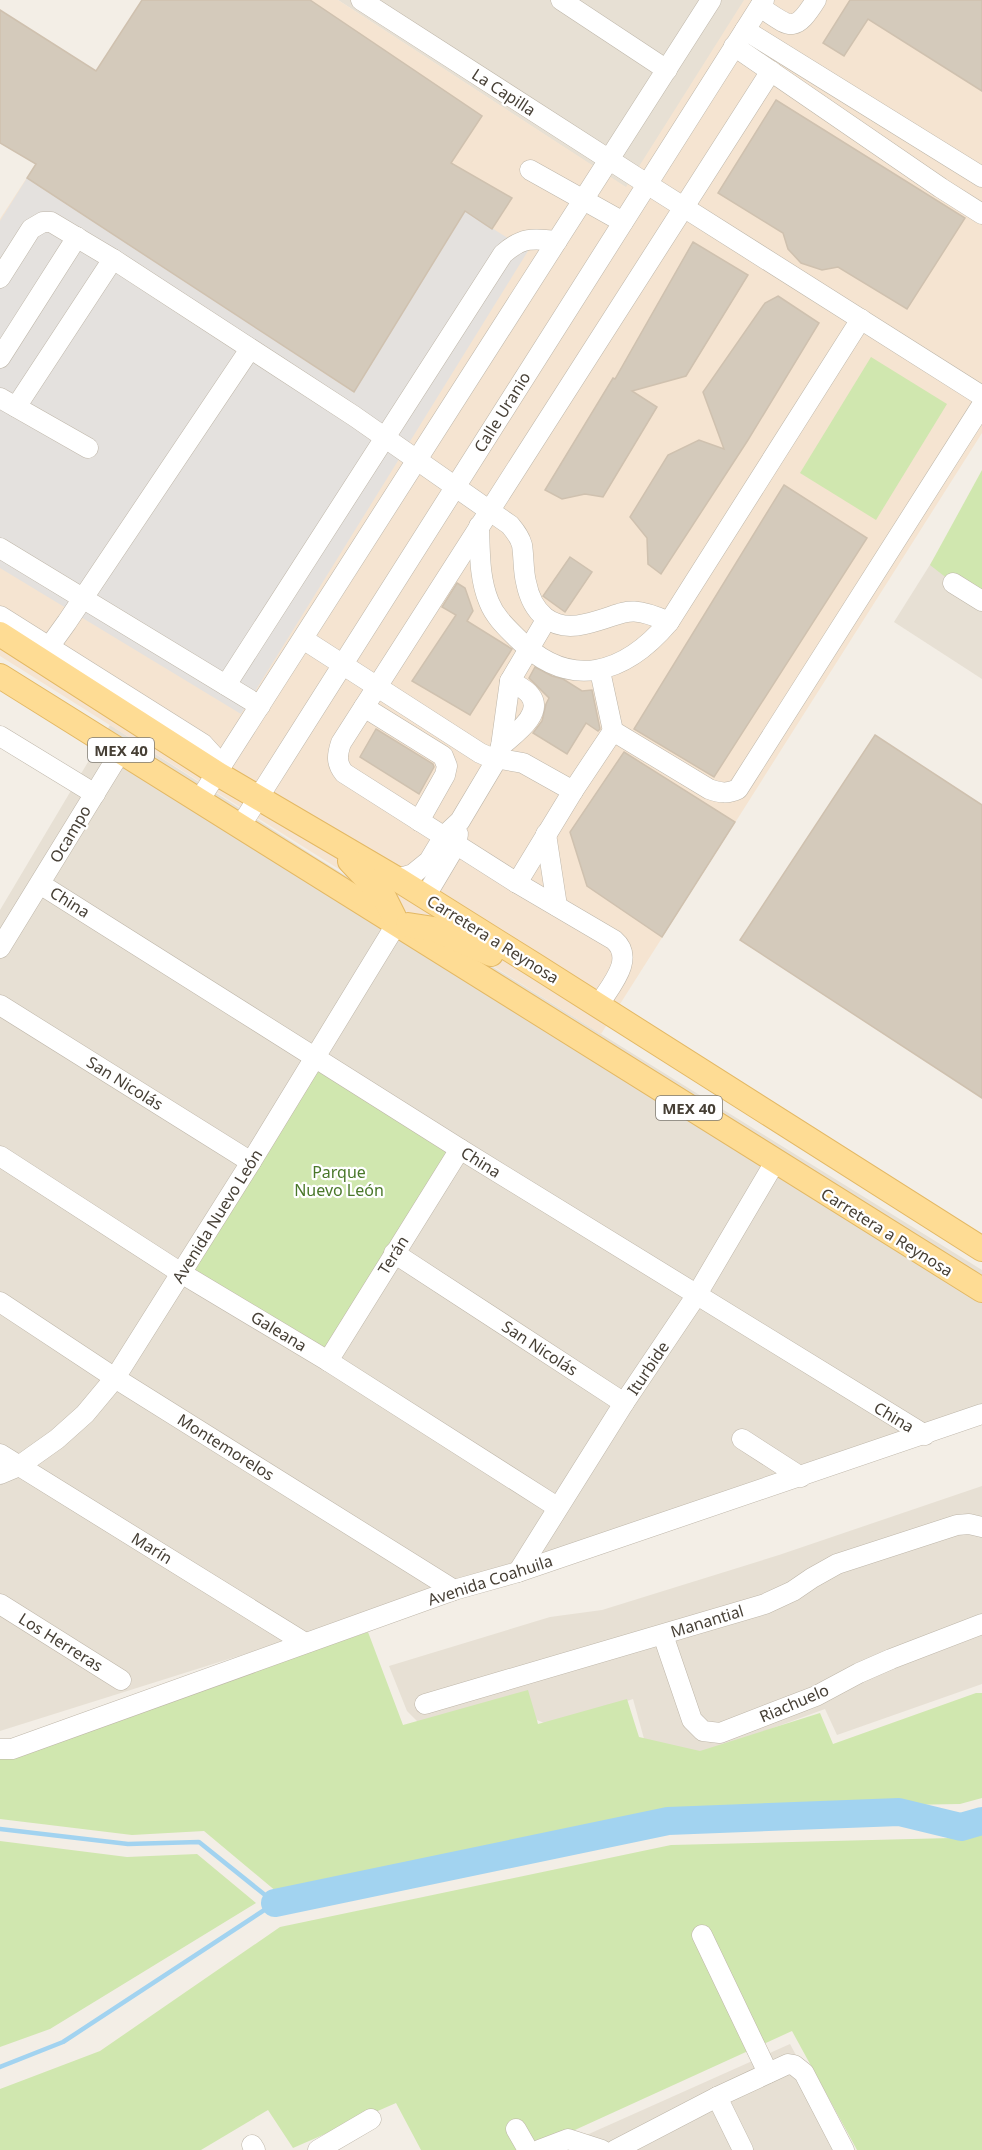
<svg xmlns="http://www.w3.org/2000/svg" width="982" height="2150" font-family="'Noto Sans',sans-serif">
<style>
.residential{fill:#e7e0d4}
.commercial{fill:#f5e4d1}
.green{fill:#d0e7af}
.parking{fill:#e4e1de}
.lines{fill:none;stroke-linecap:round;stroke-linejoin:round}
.stream{stroke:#a2d3f0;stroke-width:4.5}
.river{stroke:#a2d3f0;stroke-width:28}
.building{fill:#d4cabb;stroke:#cfc1af;stroke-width:1.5}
.minor-casing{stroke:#beb6a9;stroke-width:21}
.major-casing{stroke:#e3b864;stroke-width:26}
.minor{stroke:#fff;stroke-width:20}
.major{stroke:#fedc94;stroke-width:24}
.labels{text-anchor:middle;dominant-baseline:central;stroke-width:4.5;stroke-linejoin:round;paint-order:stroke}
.shield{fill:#fff;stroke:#7e7972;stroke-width:1.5}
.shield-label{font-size:15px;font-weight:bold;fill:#463f35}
.street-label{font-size:16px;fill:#463f35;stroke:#fff}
.park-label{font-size:16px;fill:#497729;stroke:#fff}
</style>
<rect width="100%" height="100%" fill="#f3eee6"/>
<g class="residential">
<path d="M338,0H746L628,189Z"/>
<path d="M982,482V679L894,622Z"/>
<path d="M110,725L314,856L982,1270V1422L0,1731V910Z"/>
<path d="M982,1486V1684L837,1735L825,1709L693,1757L646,1746L633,1699L552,1726L501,1706L422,1726L407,1711L389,1666L550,1617L602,1610L779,1555Z"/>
<path d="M790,2044L847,2150H553Z"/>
</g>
<path class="commercial" d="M142,0H338L626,187L744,0H982V433L601,1034L0,656V219Z"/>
<g class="green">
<path d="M871,357L947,404L876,520L800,473Z"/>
<path d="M982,470V601L953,583L930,565Z"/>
<path d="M314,1057L460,1149L328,1361L181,1273Z"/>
<path d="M368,1632L403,1725L528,1690L538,1724L627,1699L639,1737L700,1751L820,1713L833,1744L976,1693H982V1798L960,1804L679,1809L277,1892L204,1831L132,1835L0,1819V1757Z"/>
<path d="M982,1831V2150H857L792,2031L531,2150H421L396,2103L293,2148L268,2110L201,2150H0V2089L100,2051L280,1927L671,1845L952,1838Z"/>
<path d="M0,1841L127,1857L197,1854L256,1903L50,2029L0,2047Z"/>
</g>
<path class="parking" d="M27,178L353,392L465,211L528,251L241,714L0,568V221Z"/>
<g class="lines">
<path class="stream" d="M0,1829L128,1844L199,1842L275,1903L63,2042L0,2067"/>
<path class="river" d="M275,1903L668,1821L899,1812L961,1827L982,1821"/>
</g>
<g class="building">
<path d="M142,0H310L482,116L451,163L512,198L492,229L465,211L354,392L27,178L36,164L0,143V10L96,71Z"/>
<path d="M850,0H982V91L868,19L844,56L823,43Z"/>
<path d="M776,100L965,218L907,309L838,267L822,270L801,263L788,249L783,233L718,193Z"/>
<path d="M693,242L748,275L686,376L632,391L657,407L603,497L585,494L562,499L545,490L613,378L615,379Z"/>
<path d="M778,296L819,323L748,440L661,574L648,564L647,538L630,517L668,455L699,440L724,449L703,392L765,303Z"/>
<path d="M784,485L867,538L714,777L634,729Z"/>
<path d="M570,557L592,572L565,612L543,596Z"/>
<path d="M457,583L465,588L473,611L467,621L512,649L470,715L412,681L456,615L442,607Z"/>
<path d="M535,667L552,676L563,679L582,691L592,690L600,729L598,731L586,723L567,754L533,733L542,721L546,704L549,698L529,678Z"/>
<path d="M376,729L433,764L434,767L419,794L360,757Z"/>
<path d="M875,735L982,805V1098L740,940Z"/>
<path d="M624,752L735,822L662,937L587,886L570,832Z"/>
</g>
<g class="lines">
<defs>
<g id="minor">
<path d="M361,0L647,184L982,396"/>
<path d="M561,0L667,70"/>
<path d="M760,7C790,27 794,35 816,0"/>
<path d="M745,30L982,177"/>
<path d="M734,46L941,188L982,214"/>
<path d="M530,170L623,222"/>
<path d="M0,278L31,229L43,222H51L113,259L354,416L510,525C515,531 520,537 522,545C524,557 523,570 526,582C532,613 552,632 585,624C626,615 624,602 669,622"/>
<path d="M0,358L77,237"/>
<path d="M0,398L88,448"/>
<path d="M16,407L113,259"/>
<path d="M479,526C480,552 479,578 489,602C495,617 506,627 517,638C570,692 625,674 669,622L861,319"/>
<path d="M0,548L260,706"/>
<path d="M953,583L982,601"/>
<path d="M0,616L203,744L213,755L218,774"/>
<path d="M303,639L480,753L489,757L523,763L573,791"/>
<path d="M33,656L49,647L67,622L250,349"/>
<path d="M600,671L613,731L709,789C720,793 728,794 738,789L982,405"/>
<path d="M226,685L503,254C522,237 533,238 557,241"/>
<path d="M364,707L443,756L447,766L445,775L419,821"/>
<path d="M0,736L95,794"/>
<path d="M501,746C513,735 545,714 530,695C526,689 516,685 510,681"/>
<path d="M200,799L711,0"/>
<path d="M241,825L764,0"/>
<path d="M546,834L557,906"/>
<path d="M397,879L413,874L429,861L444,836L460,821L497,759L501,746L510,681L546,620"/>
<path d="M517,883L573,791L613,731"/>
<path d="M40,884L460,1149L925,1435"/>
<path d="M425,897L456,845L458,834"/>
<path d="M0,948L121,751"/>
<path d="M0,1005L251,1162"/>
<path d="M598,1006C610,986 636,959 614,940L517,883L344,773C336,763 337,755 341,743L771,71"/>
<path d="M0,1156L181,1273L328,1361L557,1507"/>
<path d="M394,1253L624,1403"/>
<path d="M0,1302L115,1378L454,1590"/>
<path d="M328,1361L460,1149"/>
<path d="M742,1439L801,1477"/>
<path d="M0,1454L305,1643"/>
<path d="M0,1474L19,1466L57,1439L85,1414L115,1378L251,1162L397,923"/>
<path d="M518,1572L624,1403L696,1296L775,1162"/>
<path d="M0,1604L121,1680"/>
<path d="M663,1635L692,1720L703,1731L720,1733L816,1696L859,1673L891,1659L982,1624"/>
<path d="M425,1704L765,1604L793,1591L812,1578L837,1564L957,1525L969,1524L982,1527"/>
<path d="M0,1749H12L454,1590L518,1572L982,1414"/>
<path d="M702,1935L768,2073"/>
<path d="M717,2097L743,2150"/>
<path d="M516,2129L528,2150"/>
<path d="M252,2145L255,2150"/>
<path d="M318,2150L371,2119"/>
<path d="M539,2150L568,2139L602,2150"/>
<path d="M615,2150L717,2097L788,2064L794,2065L804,2073L844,2150"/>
</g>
<g id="major">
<path d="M0,634L218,774L397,879L536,966L982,1249"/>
<path d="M0,676C329,879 654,1087 982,1290"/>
<path d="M350,861L384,897L396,921"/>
<path d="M408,925L434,929L491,954"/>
</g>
</defs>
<use href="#minor" class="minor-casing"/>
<use href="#major" class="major-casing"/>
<use href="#minor" class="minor"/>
<use href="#major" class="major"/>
</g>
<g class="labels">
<g class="shield">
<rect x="88" y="738" width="66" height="24" rx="4.5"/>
<rect x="656" y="1096" width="66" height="24" rx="4.5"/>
</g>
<g class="shield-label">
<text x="121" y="750">MEX 40</text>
<text x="689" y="1108">MEX 40</text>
</g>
<g class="street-label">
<text transform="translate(504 92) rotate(33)">La Capilla</text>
<text transform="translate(502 412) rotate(-58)">Calle Uranio</text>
<text transform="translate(70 834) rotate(-59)">Ocampo</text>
<text transform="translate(70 902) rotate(32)">China</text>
<text transform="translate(493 939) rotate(32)">Carretera a Reynosa</text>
<text transform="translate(125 1083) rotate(32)">San Nicolás</text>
<text transform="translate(481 1162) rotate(32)">China</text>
<text transform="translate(217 1216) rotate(-58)">Avenida Nuevo León</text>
<text transform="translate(887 1232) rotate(32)">Carretera a Reynosa</text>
<text transform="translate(393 1255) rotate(-58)">Terán</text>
<text transform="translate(279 1331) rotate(31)">Galeana</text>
<text transform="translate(540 1348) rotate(33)">San Nicolás</text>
<text transform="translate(648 1368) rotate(-56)">Iturbide</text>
<text transform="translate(894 1417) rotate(31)">China</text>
<text transform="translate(226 1447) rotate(32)">Montemorelos</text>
<text transform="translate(152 1548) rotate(32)">Marín</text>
<text transform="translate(490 1580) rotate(-18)">Avenida Coahuila</text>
<text transform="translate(707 1621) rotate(-17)">Manantial</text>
<text transform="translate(61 1642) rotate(32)">Los Herreras</text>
<text transform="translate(794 1703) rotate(-23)">Riachuelo</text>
</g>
<g class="park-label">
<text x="339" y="1172">Parque<tspan x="339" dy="18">Nuevo León</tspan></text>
</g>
</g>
</svg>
